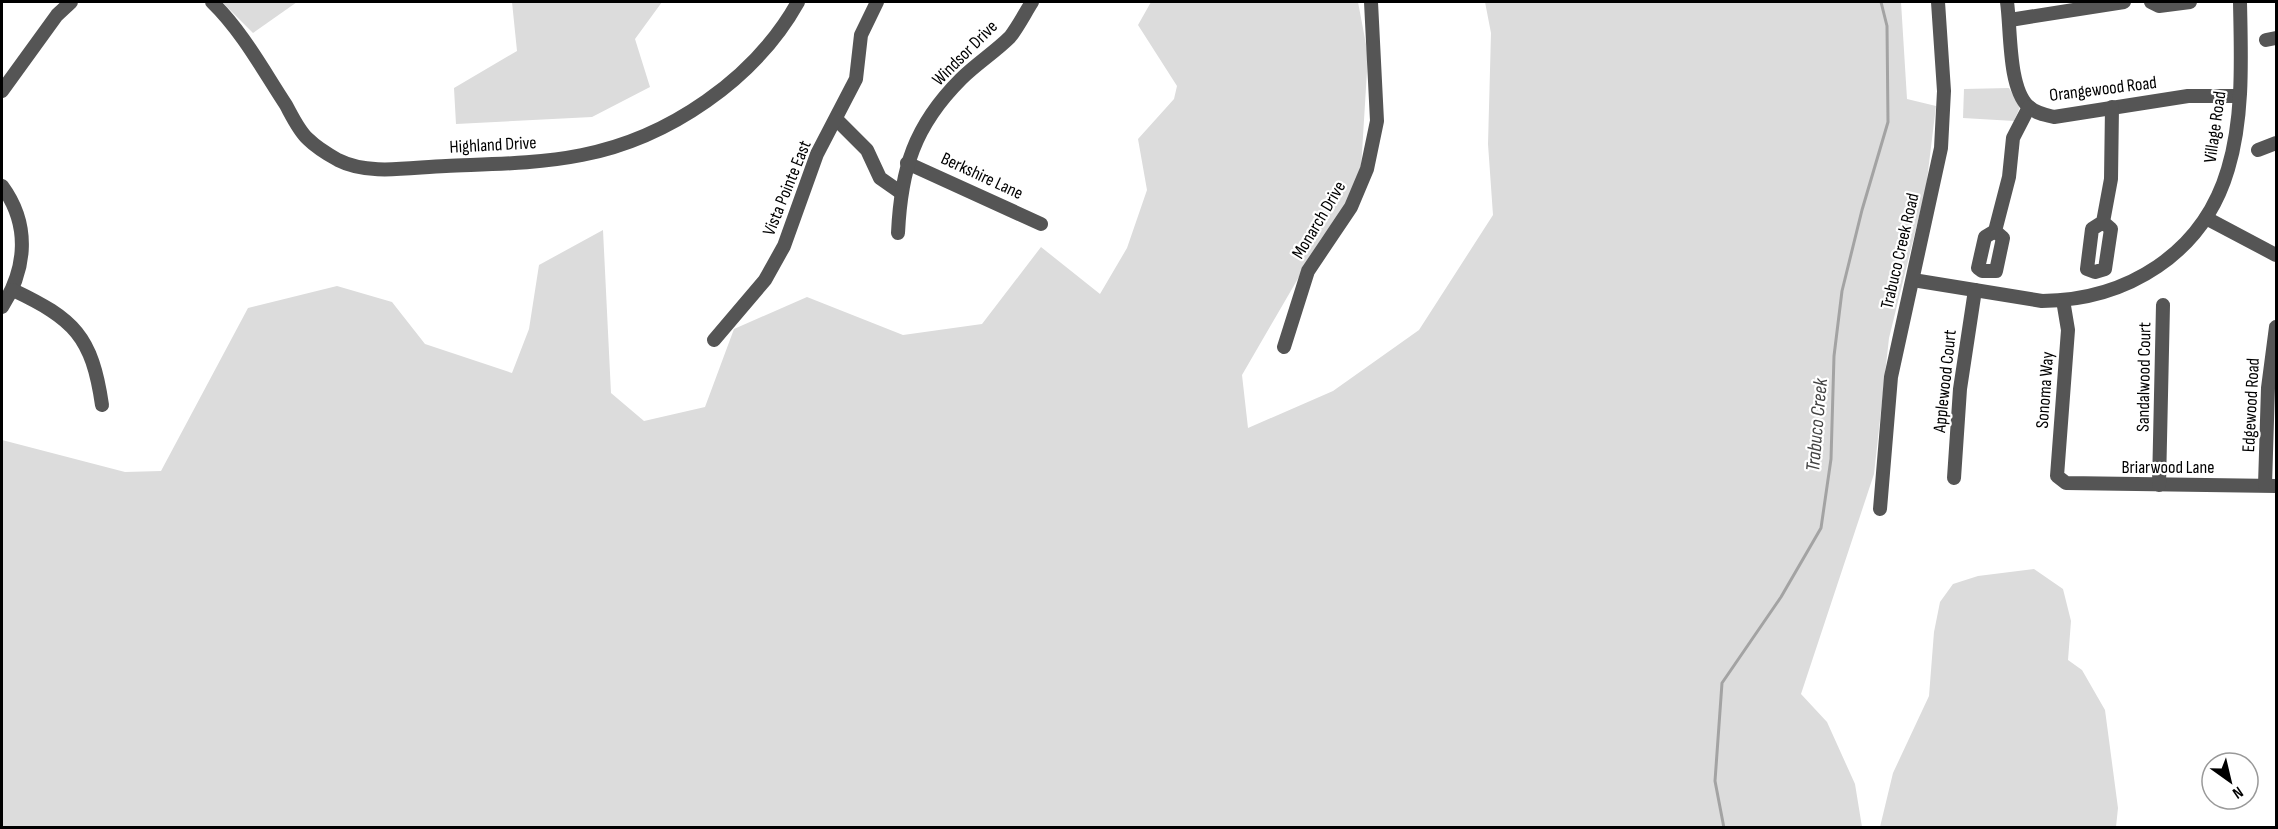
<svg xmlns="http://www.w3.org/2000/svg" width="2278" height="829" font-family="'Sofia Sans Condensed',sans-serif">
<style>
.green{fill:#dcdcdc}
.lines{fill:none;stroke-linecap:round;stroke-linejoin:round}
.stream{stroke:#a3a3a3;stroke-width:3}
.minor{stroke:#555;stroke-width:14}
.labels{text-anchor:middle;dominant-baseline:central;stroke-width:4.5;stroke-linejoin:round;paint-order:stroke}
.street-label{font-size:18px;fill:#000;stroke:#fff}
.water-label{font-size:20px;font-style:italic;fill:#444;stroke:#fff}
</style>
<rect width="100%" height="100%" fill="#fff"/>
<g class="green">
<path d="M222,2H297L253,33Z"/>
<path d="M512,2H662L635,39L650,87L592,117L456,124L454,88L517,51Z"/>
<path d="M1151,2H1358L1368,55L1360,185L1321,239L1242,375L1248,428L1333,391L1419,330L1493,215L1488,144L1491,33L1485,2H1901L1907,99L1936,106L1926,188L1889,338L1874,474L1801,694L1827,722L1855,784L1862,827H2V440L125,472L161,471L248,308L337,286L392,302L425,344L512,373L529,329L539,265L603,230L611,393L644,421L705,407L734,329L807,297L903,335L982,324L1041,247L1100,294L1127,248L1147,190L1138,139L1174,99L1177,86L1138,25Z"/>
<path d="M2009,88L2020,107L2014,121L1963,118L1964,89Z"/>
<path d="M2034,569L2063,589L2071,621L2068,660L2082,670L2105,710L2118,808L2116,827H1880L1893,773L1929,696L1934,632L1940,602L1953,584L1978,576Z"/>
</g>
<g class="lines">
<path class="stream" d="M1724,828L1715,781L1722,683L1781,597L1821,528L1831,459L1834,356L1842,291L1862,210L1888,122L1887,26L1881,2"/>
<g class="minor">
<path d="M212,2C242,31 263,70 286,105C292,116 299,131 308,139C316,147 329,155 338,160C369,176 412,167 446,166C492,164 537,164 582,155C669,138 755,79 798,2"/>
<path d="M2007,2C2011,29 2008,87 2028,106C2035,113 2045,115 2054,117L2188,96H2239"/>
<path d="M2151,2L2159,6L2190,2"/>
<path d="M2010,20L2124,2"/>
<path d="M2266,40L2276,38"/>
<path d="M2,91L57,15L71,2"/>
<path d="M837,120L867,150L880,178L900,192"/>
<path d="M2258,150L2276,143"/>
<path d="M907,163L1041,224"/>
<path d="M2,186C30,224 27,268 2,307"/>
<path d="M2206,218L2276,255"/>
<path d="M2103,222L2111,229L2105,269L2095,272L2087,269L2092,229L2103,222L2111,179L2112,107"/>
<path d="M1995,231L2003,238L1996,271H1982L1978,268L1985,237L1995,231L2009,177L2013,138L2029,107"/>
<path d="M898,233C901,169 914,126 961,79C976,64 995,52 1010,37C1018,27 1025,13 1032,2"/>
<path d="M1913,280L2042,301C2127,300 2203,254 2228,169C2244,116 2241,56 2240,2"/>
<path d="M13,290C74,319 92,336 102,405"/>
<path d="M2063,300L2068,330L2057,476L2066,483L2276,486"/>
<path d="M714,340L765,280L784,246L817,154L856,79L861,35L877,2"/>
<path d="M1284,347L1308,271L1351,207L1367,169L1377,121L1371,2"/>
<path d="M1954,478L1960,389L1975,290"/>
<path d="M2159,485L2163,305"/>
<path d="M2265,485L2268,388L2276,327"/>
<path d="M1880,509L1891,377L1941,148L1944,91L1938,2"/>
</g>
</g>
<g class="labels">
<g class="street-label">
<text transform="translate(965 53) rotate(-45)">Windsor Drive</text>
<text transform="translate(2103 89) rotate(-7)">Orangewood Road</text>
<text transform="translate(2215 127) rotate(-82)">Village Road</text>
<text transform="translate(493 145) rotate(-3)">Highland Drive</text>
<text transform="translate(982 176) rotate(25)">Berkshire Lane</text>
<text transform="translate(787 188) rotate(-68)">Vista Pointe East</text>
<text transform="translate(1319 220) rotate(-59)">Monarch Drive</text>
<text transform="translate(1900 251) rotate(-77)">Trabuco Creek Road</text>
<text transform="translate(2144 377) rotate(-89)">Sandalwood Court</text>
<text transform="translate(1945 381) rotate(-84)">Applewood Court</text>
<text transform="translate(2045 390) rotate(-86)">Sonoma Way</text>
<text transform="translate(2251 405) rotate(-87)">Edgewood Road</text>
<text x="2168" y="467">Briarwood Lane</text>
</g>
<g class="water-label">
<text transform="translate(1817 425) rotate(-85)">Trabuco Creek</text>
</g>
</g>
<rect width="2278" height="829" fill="none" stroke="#000000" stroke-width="6"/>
<g transform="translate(2230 781) rotate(146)"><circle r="28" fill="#ffffff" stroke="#999999" stroke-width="1.5"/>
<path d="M0-4.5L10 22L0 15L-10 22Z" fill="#000000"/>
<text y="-9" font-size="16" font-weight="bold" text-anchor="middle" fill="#000000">N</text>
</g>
</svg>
